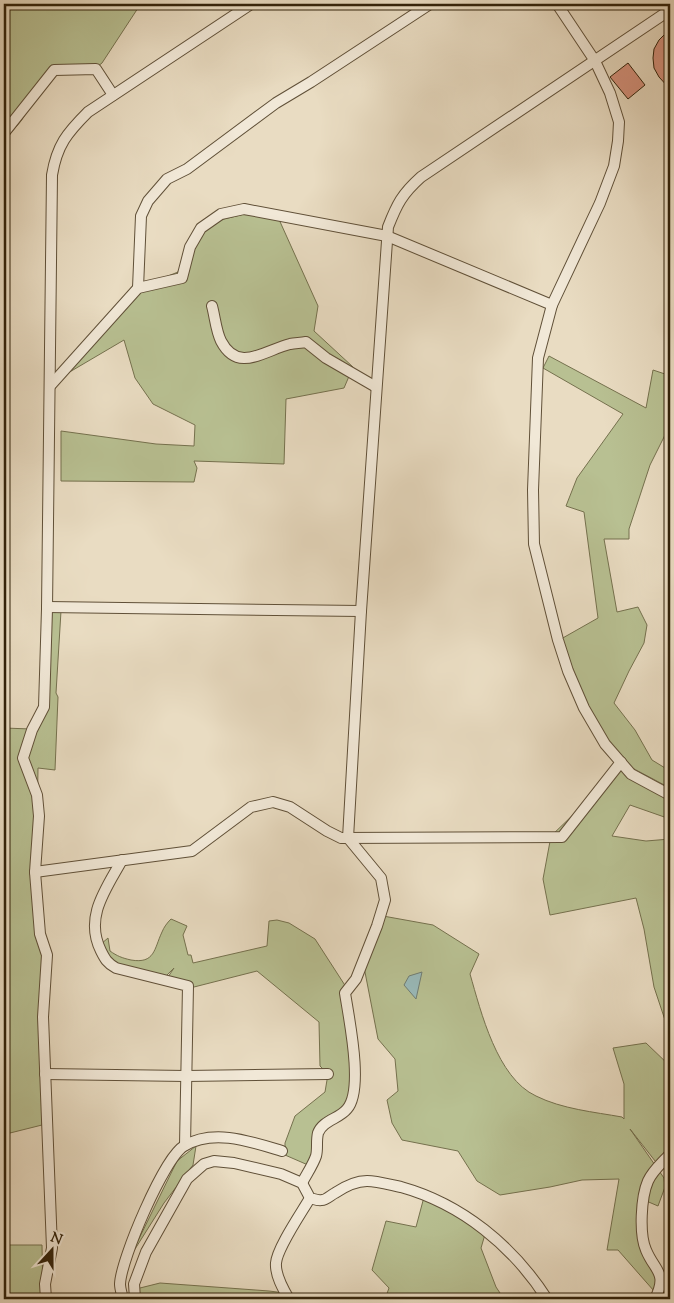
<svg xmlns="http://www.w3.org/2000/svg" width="674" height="1303" font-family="'Sorts Mill Goudy',serif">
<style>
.green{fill:#b8c092;stroke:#75714e}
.water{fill:#99baba;stroke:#707d74}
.building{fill:#d6927d;stroke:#32220a}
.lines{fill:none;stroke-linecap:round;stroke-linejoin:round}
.minor-casing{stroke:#605038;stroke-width:12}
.minor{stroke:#f1e8d7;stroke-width:10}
</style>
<rect width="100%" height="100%" fill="#e9dcc2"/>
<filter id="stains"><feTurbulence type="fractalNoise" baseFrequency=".004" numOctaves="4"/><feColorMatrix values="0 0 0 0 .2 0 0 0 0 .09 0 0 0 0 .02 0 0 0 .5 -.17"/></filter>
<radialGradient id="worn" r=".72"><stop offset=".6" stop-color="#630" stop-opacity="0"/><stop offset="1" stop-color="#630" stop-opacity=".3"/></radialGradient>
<g class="green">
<path d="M4,4H143L138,8L102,63L97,67L54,70L21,121L4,141Z"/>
<path d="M256,211L277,215L318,306L314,331L353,367L344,388L286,399L284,464L194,461L197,468L194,482L61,481V431L156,444L194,446L195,425L153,404L135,378L124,340L56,380L138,288L178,272L209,223Z"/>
<path d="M549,356L646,408L653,370L668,375L670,413L665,435L650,465L629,529V539H604L617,612L638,607L647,625L644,643L629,671L614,703L635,730L652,760L670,771V788L621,762L586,712L561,639L598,618L584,512L566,506L577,478L623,414L543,368Z"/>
<path d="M47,609L61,611L56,693L58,697L55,770L38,768L36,895L42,957L44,1039L42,1125L6,1134L4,1161V728L31,729L44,707Z"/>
<path d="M624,766L670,797V819L630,805L612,836L646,841L670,839V1027L667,1026L654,987L644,929L636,898L550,915L543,879L551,836Z"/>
<path d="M383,916L433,925L479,954L470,974C481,1012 497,1078 536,1096C562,1109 594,1112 622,1117L624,1119V1084L613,1048L646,1043L670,1066V1155L659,1166L630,1129L664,1178L665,1187L658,1206L644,1200L642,1247L660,1273L654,1291L618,1250H607L619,1179L582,1180L550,1187L500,1195L477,1181L458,1151L402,1140L392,1123L387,1100L398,1091L395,1059L378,1039L364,967Z"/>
<path d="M171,919L187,926L183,935L188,955H191L193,963L267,946L269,921L277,920L289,923L315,939L348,990L352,1101L328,1122L308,1165L285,1155V1143L295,1116L325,1092L328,1074L320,1066L319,1022L257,971L194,987L168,977L174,968L165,977L111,965L101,944L108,938L110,951C117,956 122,958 131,960C155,964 154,949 162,932C164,927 167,923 171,919Z"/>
<path d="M196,1146L193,1165L164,1203L130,1257L177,1161Z"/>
<path d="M424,1197L486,1231L481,1248L496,1287L504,1299H385L389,1288L372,1270L386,1221L416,1227Z"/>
<path d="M4,1245H42L43,1299H4Z"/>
<path d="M160,1283L269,1291L285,1293L294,1299H133L136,1289Z"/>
</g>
<path class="water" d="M422,972L416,999L404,985L409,976Z"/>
<g class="building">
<path d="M670,29V89L659,77L654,68L653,58L654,49L659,40Z"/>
<path d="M628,63L645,85L628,99L610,77Z"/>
</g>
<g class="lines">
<defs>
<g id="minor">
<path d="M557,4L595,61L610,93L619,122L618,141L614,166L600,203L552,305L538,358L533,490L534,544L558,640L568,671L584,708L605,744L631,774L670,795"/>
<path d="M4,133L54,70L96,69L113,95"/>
<path d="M138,288L141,216L148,201L167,179L187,169L276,103L311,82L430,4"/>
<path d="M212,306C215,317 216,331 221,341C238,374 265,350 290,344C295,343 301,343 306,342L326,358L376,387"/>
<path d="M50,386L138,288L182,278L190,247L201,228L221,214L244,209L387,236L552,305"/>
<path d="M47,607L361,611"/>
<path d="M122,860C106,889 84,917 101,951C105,959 107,963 116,968L188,986L185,1145"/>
<path d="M35,872L192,851L251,807L273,802L290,807L327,831L341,838L562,837L621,762"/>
<path d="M45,1074L186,1076L328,1074"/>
<path d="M302,1183C306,1175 313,1165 316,1156C318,1149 316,1141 318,1133C323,1120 339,1119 347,1109C364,1090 349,1019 345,993L356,979L377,926L385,900L381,878L348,838L361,611L388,227C397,204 402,194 421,177L670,10"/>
<path d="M46,1299L45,1284L52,1248L43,1017L47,955L40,934L35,872L39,816L37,795L23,758L32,730L44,707L47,609L52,175C57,145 67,133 88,112L251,4"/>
<path d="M123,1299C122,1294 120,1289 120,1284C121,1259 164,1158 184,1146C214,1128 252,1142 282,1151"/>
<path d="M135,1299L134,1284L146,1252L187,1179L204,1164L214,1161L234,1163L281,1174L302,1183L310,1198C314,1199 318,1201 322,1200C326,1200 331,1195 335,1193C344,1187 355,1181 367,1181C377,1181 391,1185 401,1187C462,1204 513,1246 547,1299"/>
<path d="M289,1299C283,1289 275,1275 276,1263C277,1248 302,1212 310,1198"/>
<path d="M655,1299C668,1272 655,1272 646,1250C639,1234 641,1197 648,1181C653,1170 662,1163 670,1154"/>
</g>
</defs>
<use href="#minor" class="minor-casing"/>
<use href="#minor" class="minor"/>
</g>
<rect width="674" height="1303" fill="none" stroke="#e9dcc2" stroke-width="20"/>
<rect x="5" y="5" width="664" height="1293" fill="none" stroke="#32220a" stroke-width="2.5"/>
<rect x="10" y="10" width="654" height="1283" fill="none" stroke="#32220a"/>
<g transform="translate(52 1250) rotate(21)" stroke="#f1e8d7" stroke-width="4" paint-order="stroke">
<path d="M0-4L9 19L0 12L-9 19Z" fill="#32220a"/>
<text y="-8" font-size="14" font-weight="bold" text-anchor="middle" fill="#32220a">N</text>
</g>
<rect width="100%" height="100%" filter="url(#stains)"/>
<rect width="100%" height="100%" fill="url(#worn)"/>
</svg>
